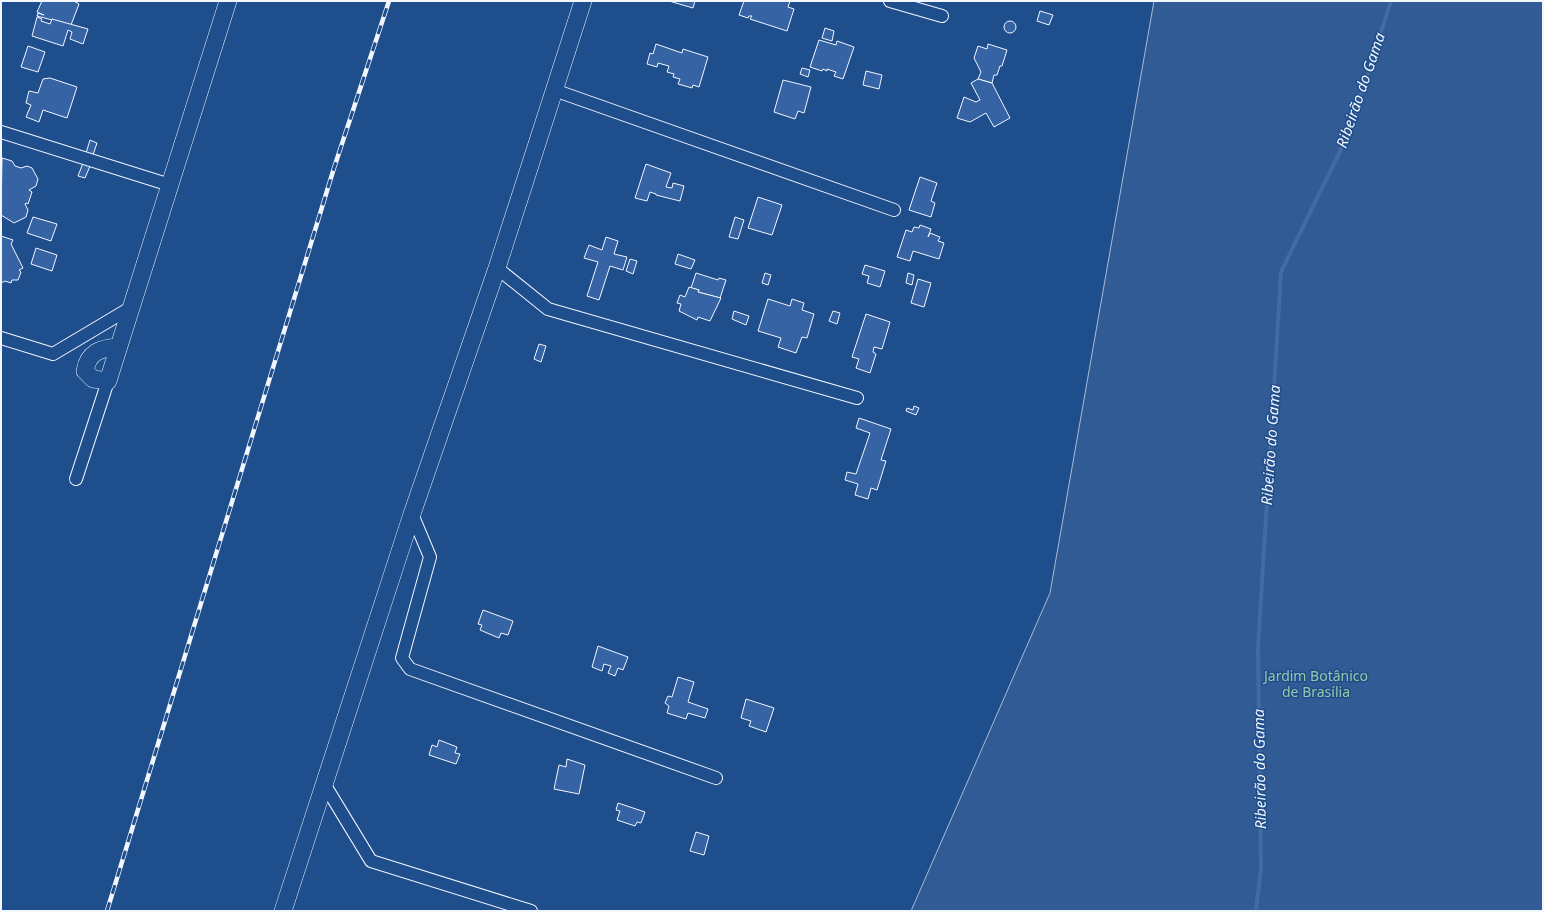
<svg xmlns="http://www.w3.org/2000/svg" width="1544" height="912" font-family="'Noto Sans',sans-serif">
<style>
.green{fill:#305b95;stroke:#a8bbd7}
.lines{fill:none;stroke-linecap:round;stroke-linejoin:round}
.stream{stroke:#446ba0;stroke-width:4}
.building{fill:#3563a3;stroke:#f2f6ff}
.street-casing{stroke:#f2f6ff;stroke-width:14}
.secondary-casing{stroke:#f2f6ff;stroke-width:18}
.street{stroke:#1f4e8c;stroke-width:12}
.secondary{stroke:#1f4e8c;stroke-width:17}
.rail-casing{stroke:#f2f6ff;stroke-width:4.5}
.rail{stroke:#1f4e8c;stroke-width:3;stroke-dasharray:9;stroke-linecap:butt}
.labels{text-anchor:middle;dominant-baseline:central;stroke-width:3;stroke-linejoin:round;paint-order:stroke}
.park-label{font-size:14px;fill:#97c8a6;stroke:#1f4e8c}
.water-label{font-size:15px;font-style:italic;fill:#f2f6ff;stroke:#1f4e8c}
</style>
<rect width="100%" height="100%" fill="#1f4e8c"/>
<path class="green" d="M1154,1H1543V911H911L1050,593Z"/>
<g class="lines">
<path class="stream" d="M1256,911L1261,868L1258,648L1281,272L1348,135L1391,1"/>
</g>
<g class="building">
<path d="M42,1H74L79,4L71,25L37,16L38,13L44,15L37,12Z"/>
<path d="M669,1H695L693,8Z"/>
<path d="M744,1H790L788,7L794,9L787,31L750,19L752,16H749L748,18L739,15Z"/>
<path d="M1040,11L1053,15L1049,25L1037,21Z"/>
<path d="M37,17L42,19L41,21L50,24L52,19L88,29L83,44L70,39L72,32L68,30L63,46L32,36Z"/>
<circle cx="1010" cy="27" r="6"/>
<path d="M825,28L834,31L832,41L822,38Z"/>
<path d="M819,40L836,45L837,41L854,47L843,79L834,76L836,72L827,69V71L823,69L822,71L810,67Z"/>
<path d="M656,44L682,53L683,49L708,57L699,87L693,85L692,88L678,84L680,79L673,77L674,74L667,72L669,66L658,63L657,67L647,64L650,53L653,54Z"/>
<path d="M988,44L1007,50L1002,66H1000L997,75H994L992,83L978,79L981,72L974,58L978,46L987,49Z"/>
<path d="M28,46L45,52L38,72L21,67Z"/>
<path d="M802,68L810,70L808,77L800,74Z"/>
<path d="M866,71L882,75L879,89L863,85Z"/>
<path d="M50,78L77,87L67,118L43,110L39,122L26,117L31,105L26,103L29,91L38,93L43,79Z"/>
<path d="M978,79L992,83L1010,118L994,127L986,113L970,122L957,118L964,97L976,102L980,100L971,83Z"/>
<path d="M783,80L811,87L804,113L798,111L795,119L774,112Z"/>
<path d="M90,140L97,143L93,155L86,153Z"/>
<path d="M2,158L12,161L15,166L21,168L27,166L32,168L38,179L36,186L29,190L32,192L28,204L26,203L25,204L28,210L26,217L14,223L1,215Z"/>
<path d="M83,163L90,166L85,178L78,176Z"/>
<path d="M646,164L671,173L666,187L672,188L673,183L684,186L680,201L656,195V194L650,192L647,201L635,198Z"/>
<path d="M920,177L937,183L931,201L935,203L931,217L909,210Z"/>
<path d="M758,197L782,205L772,235L748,228Z"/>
<path d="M33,217L57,224L51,241L27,233Z"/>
<path d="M735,217L744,220L738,239L729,237Z"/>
<path d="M920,225L931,229L928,237L930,233L940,237L938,241L944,243L939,259L913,251L910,261L897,257L906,230L912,232L914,227L919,228Z"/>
<path d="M1,236L13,240L11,244L23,268L19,270L21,272L18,280H12L11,283L5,281L1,283Z"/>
<path d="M606,237L618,241L614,254L627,257L623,270L610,266L599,300L587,296L598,262L584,258L589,245L602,250Z"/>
<path d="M36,248L57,255L52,271L31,264Z"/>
<path d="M678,254L695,260L691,269L675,264Z"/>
<path d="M630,259L637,261L633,274L626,271Z"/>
<path d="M865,265L885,271L880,287L867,283L869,276L862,274Z"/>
<path d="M696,273L718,280L719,278L726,280L720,298L698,292L699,290L691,288Z"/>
<path d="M765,273L771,275L768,285L762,283Z"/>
<path d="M908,273L914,275L912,285L906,283Z"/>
<path d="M918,279L931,283L924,307L911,303Z"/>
<path d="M689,287L699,290L698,292L721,298L710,321L698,317L697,320L679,311L681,304L677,303L680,295L685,297Z"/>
<path d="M768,299L790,306L792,299L804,303L802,310L814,314L807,338L802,337L796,353L778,347L781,338L758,331Z"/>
<path d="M734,311L749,316L746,325L732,319Z"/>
<path d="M833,311L840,313L837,324L829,321Z"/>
<path d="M866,314L890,322L882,349L874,347L873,352L876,354L870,373L856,368L859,359L852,357Z"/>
<path d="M539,344L546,346L541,362L534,359Z"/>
<path d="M914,406L919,408L916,415L906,411L907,408L913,410Z"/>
<path d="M859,418L891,429L881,460L886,461L877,490L871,488L868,499L855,495L858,484L845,480L847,472L856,474L870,433L856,428Z"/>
<path d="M483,610L513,621L508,635L501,633L499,638L480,630L482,625L478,624Z"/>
<path d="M598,646L628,657L623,670L618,668L615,676L608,673L611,666L604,664L602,671L592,667Z"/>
<path d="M678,677L694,682L688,702L708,709L705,718L688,713L686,719L667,713L669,706L665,703L668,696L672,697Z"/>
<path d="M746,699L774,708L766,732L749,726L751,721L741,718Z"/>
<path d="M439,740L457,747L455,753L460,754L456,764L429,755L432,745L437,747Z"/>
<path d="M567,759L585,765L579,794L554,789L559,765L566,767Z"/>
<path d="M618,803L645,812L641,823L637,822L635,826L617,820L620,811L616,810Z"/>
<path d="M696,832L709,836L704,855L690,851Z"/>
</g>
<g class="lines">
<defs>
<g id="street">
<path d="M890,1L942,16"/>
<path d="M554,90L894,210"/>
<path d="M1,132L170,185"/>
<path d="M497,268L548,309L857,398"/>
<path d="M1,338L53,354L132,307"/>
<path d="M76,479L108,381"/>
<path d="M412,514L430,557L402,658L410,669L716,778"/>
<path d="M323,782L371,861L531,911"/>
</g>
<g id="secondary">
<path d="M118,347C101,348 88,352 85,371L93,379L108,381L228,1"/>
<path d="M283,911L412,514L497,268L583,1"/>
</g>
</defs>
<use href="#street" class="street-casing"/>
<use href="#secondary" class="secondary-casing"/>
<use href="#street" class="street"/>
<use href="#secondary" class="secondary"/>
<defs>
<path id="rail" d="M107,911L334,168L389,1"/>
</defs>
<use href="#rail" class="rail-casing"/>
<use href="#rail" class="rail"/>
</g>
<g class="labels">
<g class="park-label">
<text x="1316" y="675">Jardim Botânico<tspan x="1316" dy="16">de Brasília</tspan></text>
</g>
<g class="water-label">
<text transform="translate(1360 90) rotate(-71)">Ribeirão do Gama</text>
<text transform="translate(1270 445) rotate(-86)">Ribeirão do Gama</text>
<text transform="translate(1259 769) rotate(-91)">Ribeirão do Gama</text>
</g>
</g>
<rect width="1544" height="912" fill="none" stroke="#f2f6ff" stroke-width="4"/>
</svg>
